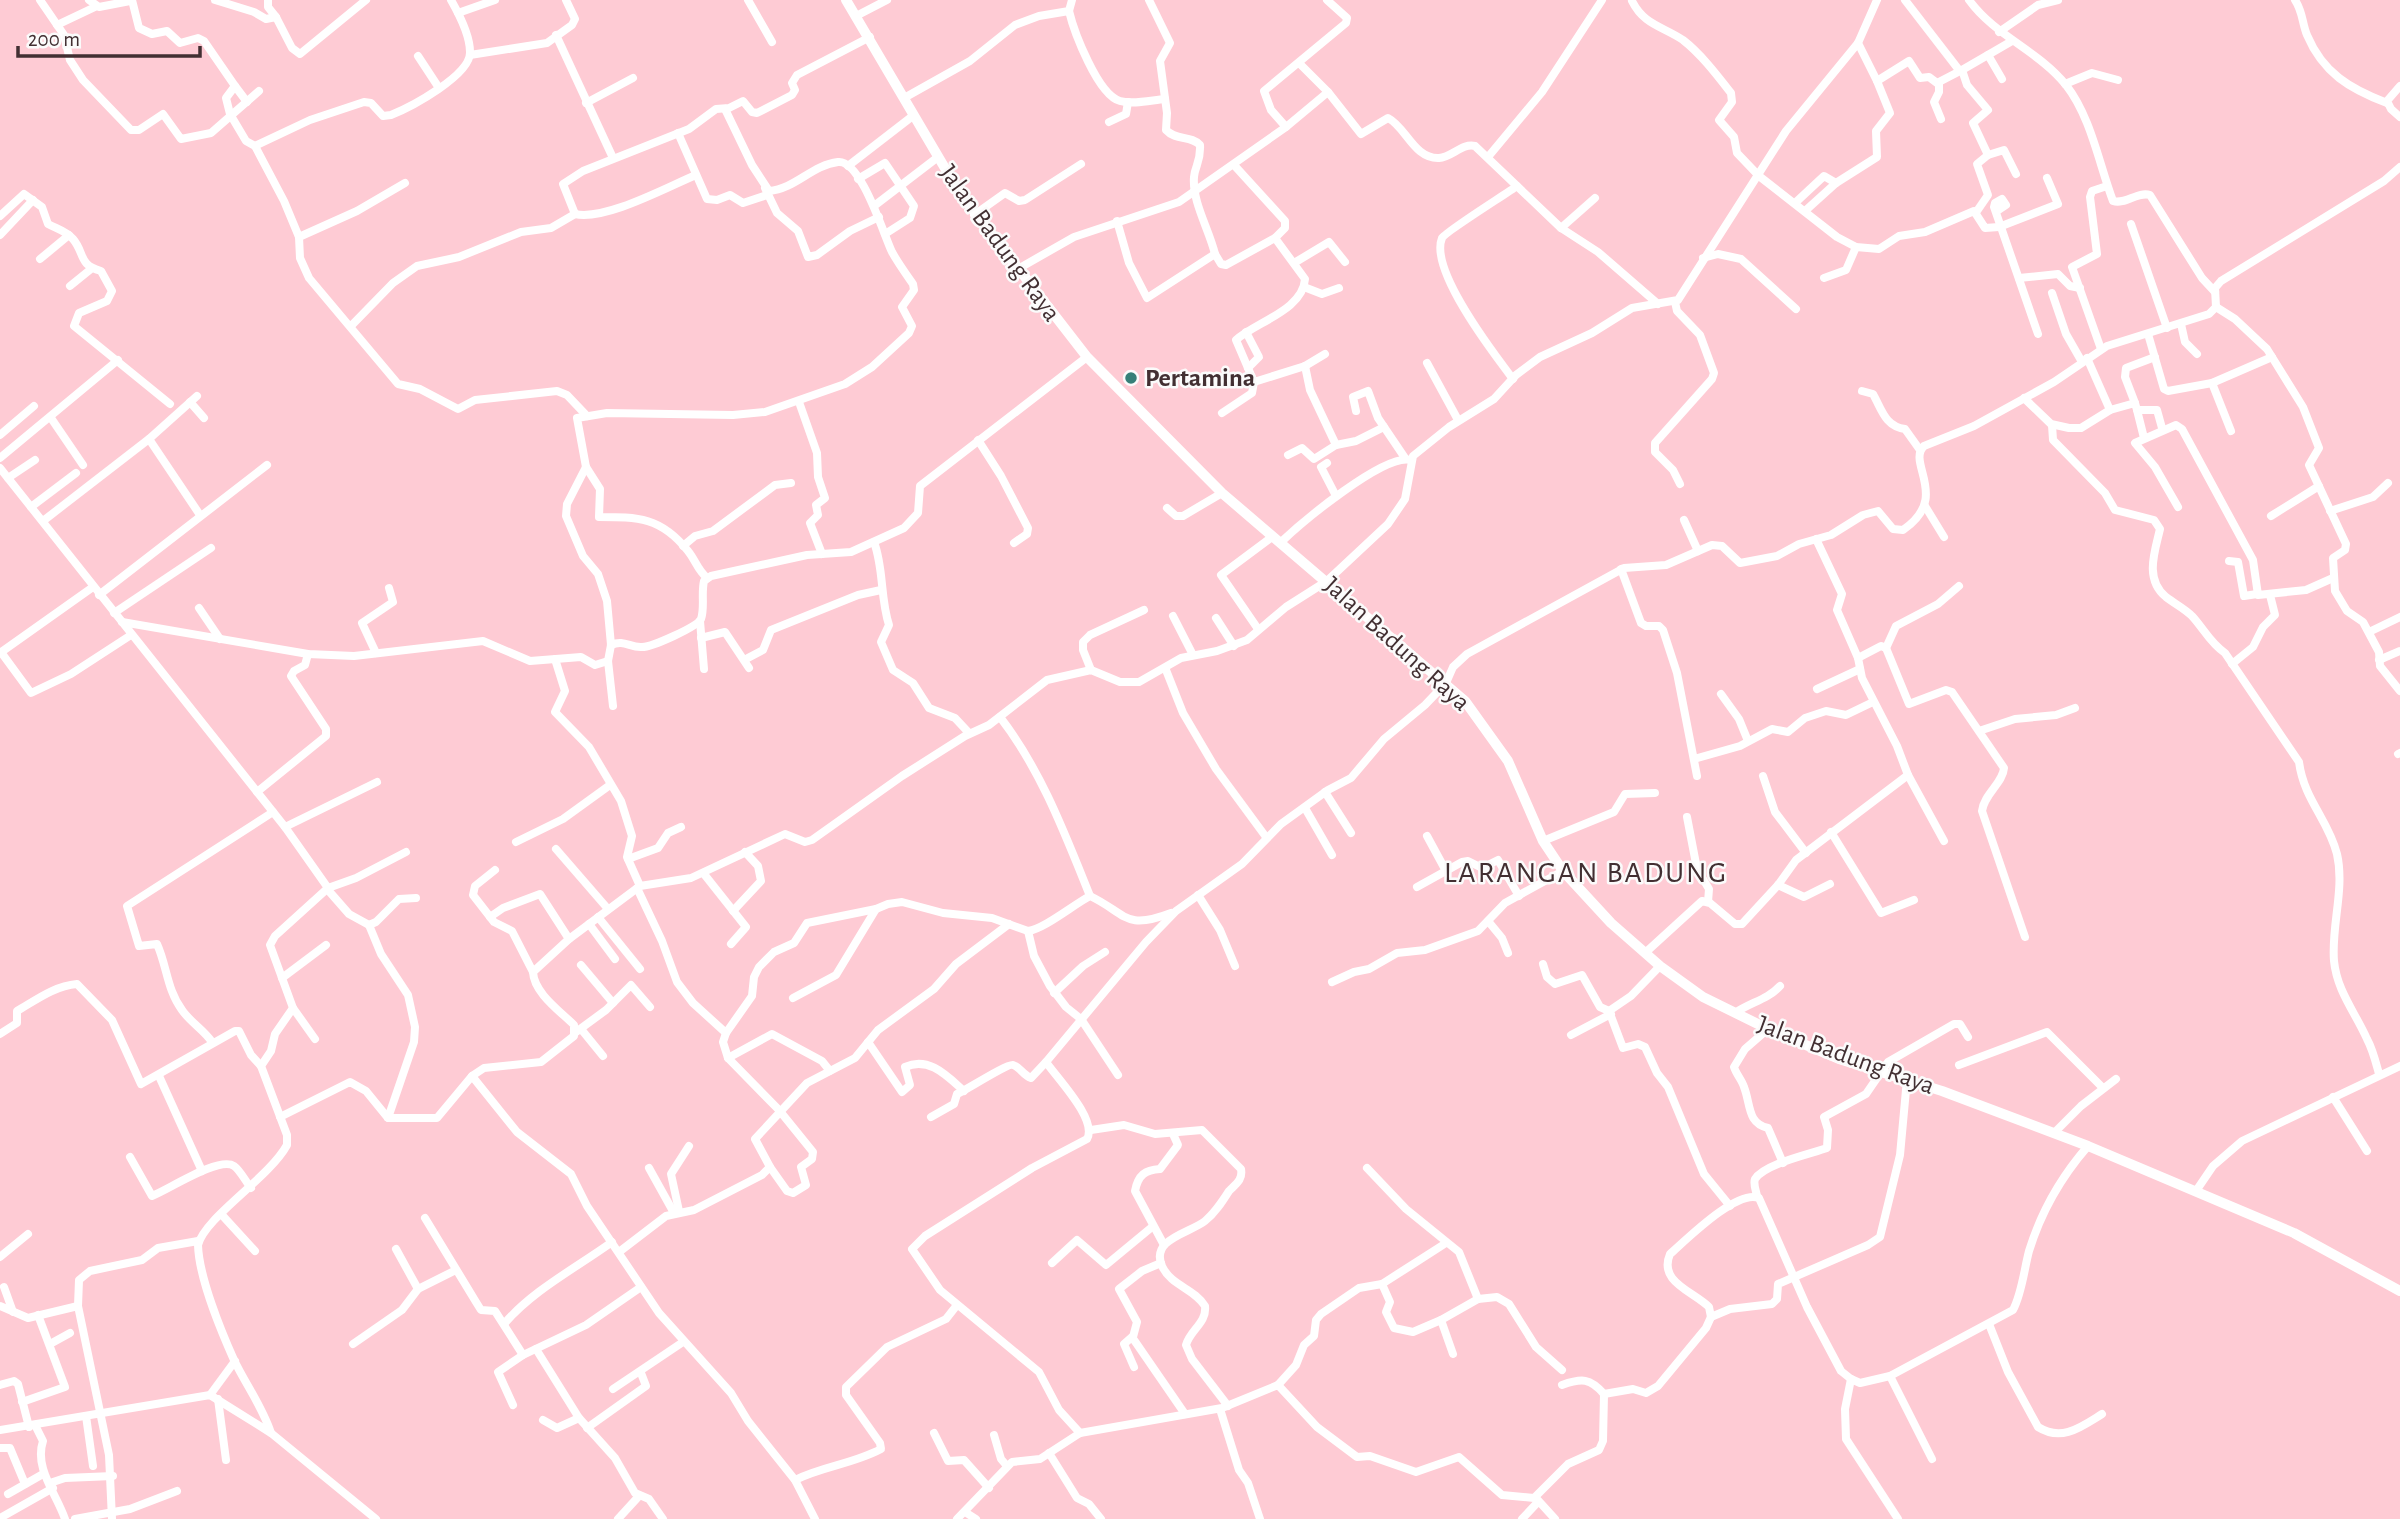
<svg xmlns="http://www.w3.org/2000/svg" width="2400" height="1519" font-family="'Alegreya Sans',sans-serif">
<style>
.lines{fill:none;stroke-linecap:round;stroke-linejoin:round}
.minor{stroke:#fff;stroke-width:8}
.major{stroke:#fff;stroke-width:10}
.poi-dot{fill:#377f78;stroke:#fbfbfb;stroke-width:2.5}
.labels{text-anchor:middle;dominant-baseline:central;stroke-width:5;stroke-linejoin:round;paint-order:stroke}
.street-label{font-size:26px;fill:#422f32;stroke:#fbfbfb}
.poi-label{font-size:26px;font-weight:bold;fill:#422f32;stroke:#fbfbfb;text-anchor:start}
.quarter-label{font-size:30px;letter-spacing:2px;fill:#422f32;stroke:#fbfbfb}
</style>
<rect width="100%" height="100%" fill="#fecbd4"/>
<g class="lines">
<g class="minor">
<path d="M40,0L64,35L70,60L83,80L131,130H139L163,114L181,139L211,133L259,91"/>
<path d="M89,0L99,7L130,1"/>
<path d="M132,0L139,28L152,34L167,31L180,43L198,38L204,41L235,86L226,98L230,114L246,141L255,146L284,201L299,237L300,258L309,278L398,384L420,389L458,409L475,400L557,391L567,395L587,416"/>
<path d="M215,0L254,12L266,19L276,17L292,48L300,54L366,0"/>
<path d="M268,0V7L276,17"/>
<path d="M748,0L772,42"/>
<path d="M1149,0L1170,43L1160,61L1167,113L1166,130C1176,141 1191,135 1200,145C1201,162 1195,165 1194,177C1192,202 1209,229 1215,254"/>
<path d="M1905,0L1959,70"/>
<path d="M1969,0C1995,36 2039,51 2066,85C2091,117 2099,164 2113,201C2125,205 2138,191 2150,195L2202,278L2215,292"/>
<path d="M2295,0C2303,12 2302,23 2307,35C2323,73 2350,89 2387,103"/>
<path d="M1632,1C1644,25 1662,26 1683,40C1701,54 1717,75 1731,93L1732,102L1719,120L1734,137L1737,153L1759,176L1837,237L1856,247L1879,249L1899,236L1925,232L1974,211L1985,228L1999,227L2058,204L2047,178"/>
<path d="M1069,11C1074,32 1098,95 1120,101C1133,105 1152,100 1165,99"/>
<path d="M458,13L495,0"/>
<path d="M858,15L887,0"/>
<path d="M57,25L95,7"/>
<path d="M1999,32L2038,5L2058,0"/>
<path d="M556,35L613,158"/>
<path d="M1858,43L1877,81L1909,61L1920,78L1929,77L1937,83L1962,70"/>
<path d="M470,55L547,43L572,25L575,19L566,0"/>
<path d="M1988,55L2002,79"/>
<path d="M418,56L439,88"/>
<path d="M1299,63L1328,92L1361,134L1388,118C1406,127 1414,159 1439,158C1452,157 1462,143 1475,146L1561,228L1598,252L1658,304"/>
<path d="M1939,83V92L1934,102L1941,119"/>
<path d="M2065,84L2092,73L2118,80"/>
<path d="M235,86L247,102"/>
<path d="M2400,86L2387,101L2391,109L2400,117"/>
<path d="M904,98L970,61L1015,25L1039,16L1069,11L1072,0"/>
<path d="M586,103L633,78"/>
<path d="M1109,122L1126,114L1128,102"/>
<path d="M1286,127L1328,92"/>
<path d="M678,133L707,199L717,200L730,195L743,203L767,195"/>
<path d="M255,146L310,120L364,102L371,103L383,116L391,115C411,107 471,75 470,52C470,36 459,14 451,0"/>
<path d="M1988,155L2004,150L2016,174"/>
<path d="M1488,157L1542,92L1602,0"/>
<path d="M1234,165L1285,221V228L1275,238L1305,279C1303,310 1256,322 1236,340L1254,382L1305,366L1325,354"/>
<path d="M848,166L914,115"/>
<path d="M858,179L885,163L914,206L910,218L885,234"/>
<path d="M765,188L777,213L798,231L808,257L817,255L850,231L879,217"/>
<path d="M1795,203L1824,176L1836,183"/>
<path d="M874,206L938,157"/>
<path d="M1805,211L1836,183L1877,157L1876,131L1890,113L1877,81"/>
<path d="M1977,211L1988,195L1977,164L1988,155L1973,123L1988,110L1967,85L1962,70L2012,41"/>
<path d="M1997,211L2006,205L2002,199L1995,203L1994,207L2038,334"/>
<path d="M575,214C605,221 667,187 696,175"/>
<path d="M974,215L1005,193L1019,201L1025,200L1081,164"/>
<path d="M0,216L24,194L42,207L48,224C57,229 66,231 73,239C85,253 78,265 101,271L112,291L107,301L79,313L74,326L170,404"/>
<path d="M1117,221L1129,263L1147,298L1215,254L1221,264L1226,265L1275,238"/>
<path d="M2131,224L2167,328"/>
<path d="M1561,228L1595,198"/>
<path d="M0,235L33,200"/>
<path d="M299,237L357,211L405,183"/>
<path d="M1703,258L1718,254L1741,259L1796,309"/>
<path d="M40,259L69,235"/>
<path d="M1294,263L1329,242L1345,262"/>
<path d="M1016,270L1074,237L1179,202L1286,127L1271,110L1264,91L1346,23L1347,18L1327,0"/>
<path d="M1824,278L1846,270L1856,247"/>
<path d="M2019,278L2058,274L2070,286L2080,288"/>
<path d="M70,286L91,269"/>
<path d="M1304,287L1322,294L1339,288"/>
<path d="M2052,293L2066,334L2082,362"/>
<path d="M1675,302L1677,311L1700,335L1714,373L1712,379L1655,443V452L1673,470L1680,484"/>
<path d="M2216,307L2235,319L2267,349L2303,407L2319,448L2309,465L2346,544L2345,550L2333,558L2335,591L2347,611L2363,622L2379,652L2380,666L2400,691"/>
<path d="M2181,324L2185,342L2197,354"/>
<path d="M351,326L393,283L417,266L459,257L521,232L551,228L575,214L563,184L583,171L689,129L716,109L729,108L743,101L752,112L757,113L792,95L795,90L792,83L797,75L870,37"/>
<path d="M1246,332L1259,357L1248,368"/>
<path d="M2148,334L2164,389L2168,391L2212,383L2272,357"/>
<path d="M2101,349L2072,267L2097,254L2090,197L2092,191L2107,186"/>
<path d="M2087,358L2110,410"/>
<path d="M1427,363L1458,420"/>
<path d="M1305,366L1310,390L1336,445L1356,441L1384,427"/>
<path d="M1513,379C1494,354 1429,270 1442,238C1445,232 1506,194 1517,186"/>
<path d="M2212,383L2231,431"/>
<path d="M1862,391L1873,394C1882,410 1885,426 1905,429L1920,450"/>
<path d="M2024,398L2051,424L2069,428H2081L2110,410L2135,403L2137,410H2157L2162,428"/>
<path d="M190,402L204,418"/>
<path d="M799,402L817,453L818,477L825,498L816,505L818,515L810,523L822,554"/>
<path d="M2135,403L2125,377L2126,368L2155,357"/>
<path d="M2137,410L2144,438"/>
<path d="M1356,411L1353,397L1368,391L1378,418L1405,458"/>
<path d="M1222,413L1252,393L1254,382"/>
<path d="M51,418L83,465"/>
<path d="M2052,425L2053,440L2105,493L2115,510L2154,520L2160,529C2155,551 2144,579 2166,597C2175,604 2184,608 2192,616C2204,629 2210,643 2225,653L2299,762C2304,800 2328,819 2337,854C2345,889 2331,926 2334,961C2337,991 2355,1012 2367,1039C2373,1050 2376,1063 2379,1074"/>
<path d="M0,435L34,406"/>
<path d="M149,439L200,515"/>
<path d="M978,440L1001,476L1028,528L1027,534L1014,543"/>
<path d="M1288,455L1302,448L1314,459L1336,445"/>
<path d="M0,458L118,360"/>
<path d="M1327,463L1321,467L1336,496"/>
<path d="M586,467L600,489L599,517C638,517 661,517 688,551C696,561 697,569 707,578"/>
<path d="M0,468L285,827L328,888L275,936L270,945L293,1008L275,1034L271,1051L261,1066L287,1135V1145C269,1178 205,1217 198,1245C199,1277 221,1331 234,1360C246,1385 262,1406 271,1433"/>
<path d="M8,478L35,460"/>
<path d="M1925,506L1944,537"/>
<path d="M31,507L76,473"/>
<path d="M2178,507L2155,467L2135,443L2176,425L2182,429L2253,560L2258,595L2306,590L2333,578"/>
<path d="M1167,508L1176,516H1183L1222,493"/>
<path d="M2330,511L2373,497L2388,483"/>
<path d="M2271,516L2319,486"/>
<path d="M1684,520L1698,551"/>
<path d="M43,521L149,439L197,396"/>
<path d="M874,542C884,569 880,597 889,625L881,642L893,670L913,683L929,708L955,718L969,733"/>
<path d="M1280,543C1301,523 1384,453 1411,460"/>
<path d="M683,546L695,536L713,531L775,485L791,483"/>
<path d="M2229,561L2238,562L2244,596L2257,594"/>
<path d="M1621,569L1641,623L1646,626H1659L1663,630L1677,673L1697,776"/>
<path d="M99,595L267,465"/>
<path d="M199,608L220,639"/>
<path d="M114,613L211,548"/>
<path d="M1173,616L1193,655"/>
<path d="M1216,618L1234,646"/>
<path d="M700,621L704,669"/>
<path d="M122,622L308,654L354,656L483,641L530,661L581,657L595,665L608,661"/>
<path d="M1258,629L1221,575L1272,537"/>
<path d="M2369,632L2400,617"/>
<path d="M701,638L725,632L749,668"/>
<path d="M611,645C624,639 630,648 642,647C652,647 697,627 701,619C705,608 701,593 704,581L711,576L807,555L851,552L904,528L918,513L920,486L1087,357"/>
<path d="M1886,648L1896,626L1938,604L1959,586"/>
<path d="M1,652L31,693L71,674L131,635"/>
<path d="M0,653L93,587"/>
<path d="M376,653L362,623L393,602L389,588"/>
<path d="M1858,658L1881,646L1886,648L1909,704L1946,690L1952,692L2004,768C2003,783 1984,794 1982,811L2025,937"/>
<path d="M555,659L565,691L555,712L589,747L621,801L632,836L627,857L640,886"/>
<path d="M746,659L763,650L771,630L858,595L881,590"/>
<path d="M2379,660L2400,651"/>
<path d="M2232,664L2253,647L2263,627L2275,615L2270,595"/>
<path d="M1091,670L1083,650V642L1090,635L1144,610"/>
<path d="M1166,670L1183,713L1216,769L1266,837"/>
<path d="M1817,689L1860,669"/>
<path d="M1721,694L1739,719L1748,741"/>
<path d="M613,706L608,661L611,645L607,601L598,574L583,556L566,516L567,504L586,467L577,418L607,413L733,415L765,412L845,384L872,367L909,333L912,326L902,307L914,290L913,284C906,274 898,263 892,252C884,236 861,159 838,162C812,165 795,189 769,191L752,165L725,109"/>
<path d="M1000,717C1041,770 1065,834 1090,896"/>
<path d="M1979,731L2015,719L2056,715L2075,708"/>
<path d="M2398,754L2400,753"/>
<path d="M1694,759L1740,746L1772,729L1788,732L1805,718L1826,711L1846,715L1873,702"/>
<path d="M1908,775L1944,841"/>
<path d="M1763,776L1775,812L1806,853"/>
<path d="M257,792L326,736V729L291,676L294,671L305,665L308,654"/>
<path d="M1325,792L1351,833"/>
<path d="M1305,808L1332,855"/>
<path d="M1687,817L1697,869L1709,889L1708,902"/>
<path d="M285,827L377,782"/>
<path d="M1831,832L1881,913L1914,900"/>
<path d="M1427,836L1446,871"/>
<path d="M1543,841L1614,812L1625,794L1655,793"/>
<path d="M516,842L563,819L610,785"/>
<path d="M556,849L608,909"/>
<path d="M628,859L658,848L668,833L681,827"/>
<path d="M495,870L475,886L473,895L494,922L512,931L533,972"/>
<path d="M704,874L746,927L731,944"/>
<path d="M1778,885L1804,897L1830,884"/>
<path d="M1417,887L1462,862L1468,861L1482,868L1498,860L1519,896"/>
<path d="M328,888L356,878L406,852"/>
<path d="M637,888L662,941L677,982L693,1003L726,1033L752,996L754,977L759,967L774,952L794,943L807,923L876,909"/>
<path d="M328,890L349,914L369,925L376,922L399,899L416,898"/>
<path d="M1198,895L1220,930L1235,966"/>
<path d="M733,911L761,881L758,866L745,852"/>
<path d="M490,917L503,908L540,894L569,939"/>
<path d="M598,917L640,969"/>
<path d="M1488,921L1502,938L1508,953"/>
<path d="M589,924L615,959"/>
<path d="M369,925L381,954L408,995L415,1027L414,1042L388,1118"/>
<path d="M1028,931L1034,956L1050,986L1066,1007L1081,1019L1118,1075"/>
<path d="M1645,953L1702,901L1710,903L1735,924H1742L1778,885L1796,860L1908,775L1897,746L1862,678L1858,658L1837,610L1842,594L1816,539"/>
<path d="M1543,964L1547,977L1555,984L1582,975L1600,1007L1609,1011"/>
<path d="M581,965L613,1003"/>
<path d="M1660,966L1631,996L1609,1011L1623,1048L1638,1044L1645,1047L1657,1073L1668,1087L1704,1174L1730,1206"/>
<path d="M282,978L326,945"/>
<path d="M1332,982L1354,972L1369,969L1397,953L1425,950L1478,931L1505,903L1563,871"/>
<path d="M1054,993L1083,966L1105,952"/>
<path d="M793,998L836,975L876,909L888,904L902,902L943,913L992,918L1028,931C1044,929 1073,905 1090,896C1126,913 1124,931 1171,913"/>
<path d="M293,1008L315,1039"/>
<path d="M1735,1013C1751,1002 1767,1000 1780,986"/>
<path d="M581,1029L603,1056"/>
<path d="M1768,1029L1745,1049L1734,1067C1736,1074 1742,1080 1744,1087C1751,1105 1747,1123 1768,1128L1783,1163"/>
<path d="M576,1032L606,1010L631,985L650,1007"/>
<path d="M726,1033L723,1042L728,1058L779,1110L813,1152L812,1159L801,1167L806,1185L793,1193L787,1191L770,1167"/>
<path d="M0,1034L17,1023V1011C36,1000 54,986 77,984L112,1020L141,1084L235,1031H239L251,1055L261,1066"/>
<path d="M1571,1035L1611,1014"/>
<path d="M212,1042C204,1030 190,1022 182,1010C167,990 167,966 157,944L139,946L127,906L273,812"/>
<path d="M868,1042L902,1092L910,1085L905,1067C929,1056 947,1076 964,1091"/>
<path d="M728,1058L772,1034L822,1061L830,1071"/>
<path d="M1959,1065L2047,1032L2103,1088"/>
<path d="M159,1076L202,1171"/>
<path d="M472,1076L517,1132L571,1174L587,1206L659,1313L731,1393L748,1421L795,1480L815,1519"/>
<path d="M2333,1097L2367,1151"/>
<path d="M280,1117L350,1082L366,1091L388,1118H437L472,1076L484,1068L541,1062L574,1036V1025C560,1011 534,993 533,972L569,939L640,886L691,878L785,834L805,842L812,840L902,776L965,736L989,725L1047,680L1091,670L1120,682H1139L1181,658L1217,651L1247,640L1286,607L1327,581L1388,524L1405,499L1413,456L1449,427L1494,399L1516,375L1540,357L1592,333L1632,308L1678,300L1786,131L1858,43L1877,0"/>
<path d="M931,1117L954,1104L957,1094C966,1090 1008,1063 1013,1065C1020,1067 1023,1075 1031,1078L1046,1062"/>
<path d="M1091,1130L1124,1125L1155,1134L1202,1130L1241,1169C1243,1180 1236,1184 1229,1191C1222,1202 1215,1213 1205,1221C1190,1233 1150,1239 1162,1266C1171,1286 1194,1288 1205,1306C1207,1323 1190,1330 1186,1345L1192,1359L1228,1406"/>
<path d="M2054,1133L2081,1106L2116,1079"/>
<path d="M130,1157L152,1196C168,1190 219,1156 234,1166C240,1170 246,1182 251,1188"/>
<path d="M649,1168L674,1213"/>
<path d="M1367,1168L1406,1209L1459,1252L1478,1299L1441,1320L1453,1354"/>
<path d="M2196,1191L2213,1166L2242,1141L2400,1066"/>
<path d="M1757,1196C1756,1190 1753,1184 1755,1179C1764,1164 1810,1154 1827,1148L1828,1130L1824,1117L1866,1094L1888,1062L1954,1024H1960L1968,1037"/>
<path d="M679,1211L671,1174L689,1146"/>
<path d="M222,1215L255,1251"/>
<path d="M425,1218L476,1302L481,1310L495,1311L523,1355"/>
<path d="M1164,1245L1135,1191C1138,1175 1145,1170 1160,1169L1178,1145L1173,1134"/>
<path d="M396,1249L418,1289"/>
<path d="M619,1252L666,1216L694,1210L762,1175L770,1167L755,1139L807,1083L855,1058L878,1030L934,989L956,964L1009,924"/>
<path d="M0,1257L28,1234"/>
<path d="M1052,1263L1077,1240L1106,1265L1152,1227"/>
<path d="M1382,1284L1390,1302L1386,1312L1394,1328L1413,1332L1441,1320"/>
<path d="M4,1287L13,1312"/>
<path d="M1478,1299L1497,1297L1509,1304L1536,1347L1562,1370"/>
<path d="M0,1306L28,1318L78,1306"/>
<path d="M1711,1317L1730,1309L1772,1304L1777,1299L1778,1284L1868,1245L1880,1237L1900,1155L1907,1079"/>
<path d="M504,1324C533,1290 576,1268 612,1242"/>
<path d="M1989,1324L2008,1372L2038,1427C2062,1442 2081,1427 2102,1414"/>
<path d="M1133,1337L1137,1322L1119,1289L1142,1271L1161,1263"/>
<path d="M50,1344L70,1333"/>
<path d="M353,1344L402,1310L418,1289L456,1270"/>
<path d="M536,1349L579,1418"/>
<path d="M1134,1367L1124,1344L1132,1337L1185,1414"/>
<path d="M1890,1376L1932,1459"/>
<path d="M1851,1379L1845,1409L1846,1439L1898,1519"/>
<path d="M0,1385L14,1381L18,1384L29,1427"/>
<path d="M1278,1385L1296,1365L1304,1345L1314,1336L1316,1320L1321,1314L1359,1288L1382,1284L1446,1243"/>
<path d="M1562,1385C1582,1378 1590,1378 1604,1394"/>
<path d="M613,1389L683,1342"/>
<path d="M210,1395L235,1361"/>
<path d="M218,1399L226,1460"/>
<path d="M22,1402L65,1387L38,1315"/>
<path d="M513,1405L498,1372L523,1355L586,1325L641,1287"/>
<path d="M1220,1409L1239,1470L1248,1483L1260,1519"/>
<path d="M86,1416L93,1466"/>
<path d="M543,1420L557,1428L579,1418L615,1458L635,1493L649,1499L663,1519"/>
<path d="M35,1425L43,1441C34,1468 56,1493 65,1519"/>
<path d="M587,1428L646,1386L641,1373"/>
<path d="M0,1430L210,1395L271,1433L376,1519"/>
<path d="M934,1433L948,1461L964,1460L989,1488"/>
<path d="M1080,1433L1059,1410L1039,1372L940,1290L912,1249L925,1236L1032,1168L1087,1139C1098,1120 1057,1078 1046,1062L1146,942L1176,911L1242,864L1281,824L1328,790L1351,778L1384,739L1425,705L1446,683L1453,667L1467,654L1624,568L1666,565L1712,545L1722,546L1740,563L1777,556L1799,544L1831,535L1863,515L1878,511L1893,529L1903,530C1951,497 1906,463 1924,446L1974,426L2054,382L2107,346L2209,314L2216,307L2215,288L2221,281L2384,181L2400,167"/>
<path d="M994,1435L1001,1459L1007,1466"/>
<path d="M0,1448H10L25,1484"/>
<path d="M1049,1453L1077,1498L1089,1504L1101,1519"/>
<path d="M795,1480C823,1466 853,1464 881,1449L880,1443L846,1395V1387L887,1347L946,1319L957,1305"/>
<path d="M50,1483L65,1478L113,1476"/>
<path d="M8,1494L43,1474"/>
<path d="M965,1512L976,1519"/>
<path d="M0,1518L53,1488"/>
<path d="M75,1519L130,1509L177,1491"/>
<path d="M112,1519L109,1455L78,1306L79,1280L90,1271L142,1260L158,1248L198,1241"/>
<path d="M618,1519L639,1496"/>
<path d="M957,1519L1012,1462L1040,1459L1080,1433L1222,1408L1278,1385L1317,1427L1357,1457L1370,1456L1416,1472L1459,1457L1502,1495L1534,1498"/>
<path d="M1522,1519L1537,1503"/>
<path d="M1555,1519L1535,1497L1568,1464L1599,1450L1603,1441L1604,1394L1633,1389L1646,1393L1658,1386L1706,1328L1711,1317L1709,1307C1693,1291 1658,1282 1670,1254C1687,1239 1737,1189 1759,1198L1807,1307L1841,1371L1851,1379L1860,1383L1890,1376L2013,1310C2022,1293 2024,1270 2029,1251C2041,1212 2061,1177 2088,1146"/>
</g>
<path class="major" d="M846,0L959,192L1087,357L1222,493L1465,701L1508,761L1543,841L1563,871L1611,923L1660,966L1703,997L1768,1029L1839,1059L1942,1091L2088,1146L2294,1233L2400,1291"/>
</g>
<circle class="poi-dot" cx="1131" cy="378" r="7"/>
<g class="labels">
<g class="street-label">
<text transform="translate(1000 243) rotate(54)">Jalan Badung Raya</text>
<text transform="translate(1397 644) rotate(42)">Jalan Badung Raya</text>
<text transform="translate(1846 1055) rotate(20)">Jalan Badung Raya</text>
</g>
<g class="poi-label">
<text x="1145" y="378">Pertamina</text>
</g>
<g class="quarter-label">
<text x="1586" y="873">LARANGAN BADUNG</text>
</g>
</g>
<path d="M18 46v10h182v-10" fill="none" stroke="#422f32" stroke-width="3.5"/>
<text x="28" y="46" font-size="21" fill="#422f32" stroke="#fbfbfb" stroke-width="5" paint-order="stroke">200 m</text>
</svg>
